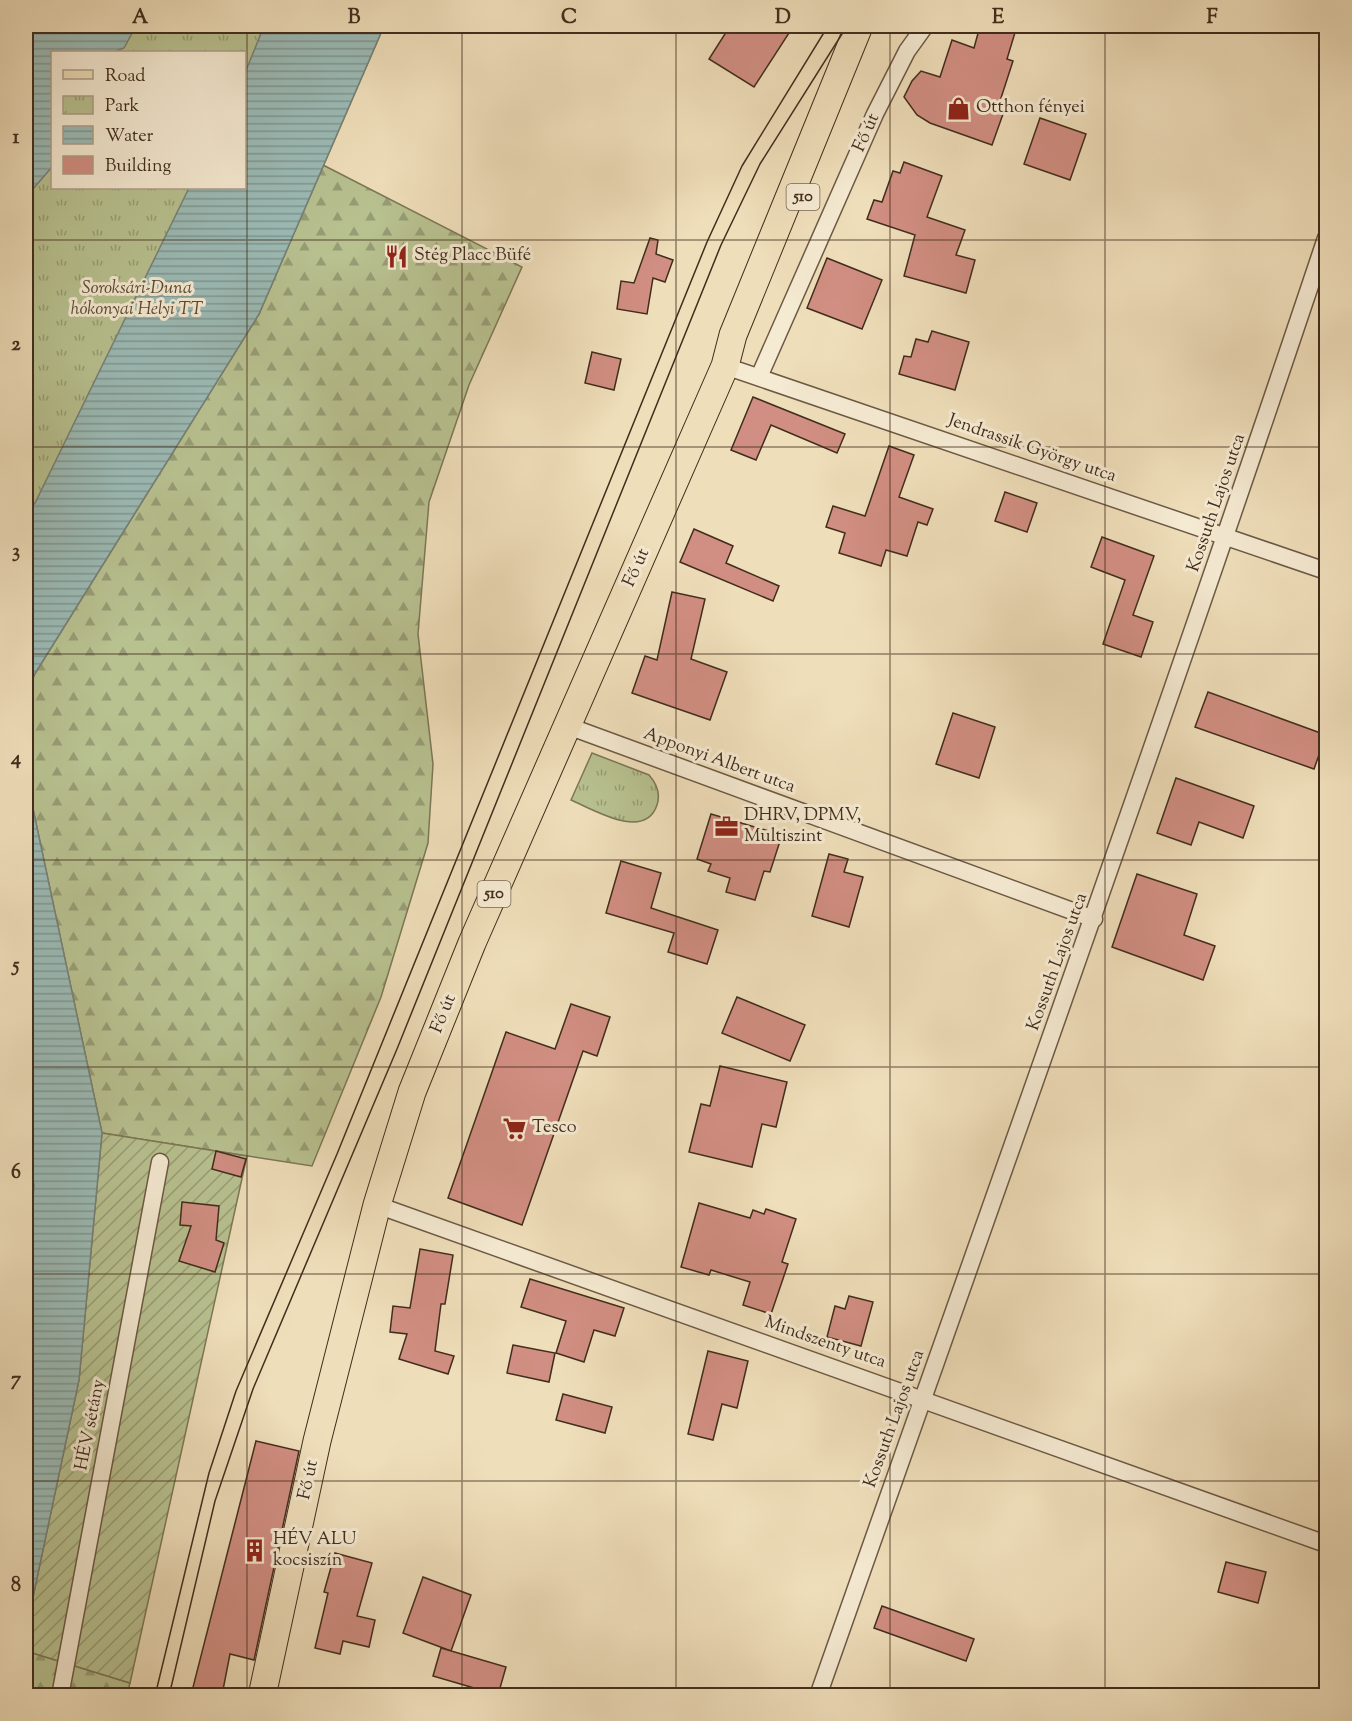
<svg xmlns="http://www.w3.org/2000/svg" width="1352" height="1721" font-family="'Sorts Mill Goudy',serif">
<style>
.grass{fill:#b8c190;stroke:#7c7756;stroke-width:1.5}
.forest{fill:url(#forest-firs);stroke:#7c7756;stroke-width:1.5}
.park{fill:url(#park-tufts);stroke:#7c7756;stroke-width:1.5;fill-rule:evenodd}
.garden{fill:url(#garden-furrows);stroke:#7c7756;stroke-width:1.5}
.water{fill:url(#water-rules);stroke:#778278;stroke-width:1.5}
.building{fill:#d18e82;stroke:#412d1c;stroke-width:1.5}
.lines{fill:none;stroke-linecap:round;stroke-linejoin:round}
.street-casing{stroke:#6c5944;stroke-width:19}
.primary-casing{stroke:#412d1c;stroke-width:29}
.street{stroke:#f5ead2;stroke-width:16}
.primary{stroke:#efdeba;stroke-width:27}
.tram{stroke:#412d1c;stroke-width:1.5}
.grid{fill:none;stroke:#412d1c;stroke-width:1.5;stroke-opacity:0.55}
.labels{text-anchor:middle;dominant-baseline:central;stroke-width:6;stroke-linejoin:round;paint-order:stroke}
.shield{fill:#f5ead2;stroke:#776653;stroke-width:1.5}
.shield-label{font-size:16px;font-weight:bold;fill:#412d1c}
.poi-label{font-size:18px;fill:#412d1c;stroke:#f5ead2;text-anchor:start}
.street-label{font-size:18px;fill:#412d1c;stroke:#f5ead2}
.park-label{font-size:18px;font-style:italic;fill:#594b33;stroke:#f5ead2}
.neatline{fill:none;stroke:#412d1c;stroke-width:2}
.grid-label{font-size:20px;text-anchor:middle;font-weight:bold;fill:#412d1c}
</style>
<defs>
<pattern id="forest-firs" width="22" height="20" patternUnits="userSpaceOnUse" patternTransform="scale(1.5)"><rect width="22" height="20" fill="#b8c190"/><path d="M5 1l3.5 6h-7zM16 11l3.5 6h-7z" fill="#979d75"/></pattern>
<pattern id="park-tufts" width="24" height="20" patternUnits="userSpaceOnUse" patternTransform="scale(1.5)"><rect width="24" height="20" fill="#b8c190"/><path d="M3 7l-1-3M5 7V3M7 7l1-3M15 17l-1-3M17 17v-4M19 17l1-3" fill="none" stroke="#979d75"/></pattern>
<pattern id="garden-furrows" width="10" height="10" patternUnits="userSpaceOnUse" patternTransform="scale(1.5)"><rect width="10" height="10" fill="#b8c190"/><path d="M-1 1l2-2M0 10L10 0M9 11l2-2" fill="none" stroke="#979d75"/></pattern>
<pattern id="water-rules" width="6" height="5" patternUnits="userSpaceOnUse" patternTransform="scale(1.5)"><rect width="6" height="5" fill="#9bbbb6"/><path d="M0 2.5h6" fill="none" stroke="#809893"/></pattern>
</defs>
<rect width="100%" height="100%" fill="#efdeba"/>
<filter id="stains"><feTurbulence type="fractalNoise" baseFrequency=".00333" numOctaves="4"/><feColorMatrix values="0 0 0 0 .2 0 0 0 0 .09 0 0 0 0 .02 0 0 0 .5 -.17"/></filter>
<radialGradient id="worn" r=".72"><stop offset=".6" stop-color="#630" stop-opacity="0"/><stop offset="1" stop-color="#630" stop-opacity=".3"/></radialGradient>
<path class="grass" d="M26,1141L34,1185L26,1289Z"/>
<g class="forest">
<path d="M323,165L522,267L469,385L429,502L418,634L433,764L428,843L381,997L312,1166L102,1133L26,776V701L34,675L259,314Z"/>
<path d="M26,1651L130,1683L127,1695H26Z"/>
</g>
<g class="park">
<path d="M26,26H384L259,314L34,675L26,701ZM52,52H244V188H52Z"/>
<path d="M592,753L649,775C657,784 661,793 657,805C645,841 594,810 571,800Z"/>
</g>
<path class="garden" d="M102,1133L247,1156L130,1683L26,1651V1630L79,1380Z"/>
<g class="water">
<path d="M26,26H136L124,48L114,52H52V167L33,189L26,205Z"/>
<path d="M264,26H384L259,314L34,675L26,701V515L35,503L189,188H244L245,73Z"/>
<path d="M26,776L102,1133L79,1380L26,1630V1289L34,1185L26,1141Z"/>
</g>
<g class="building">
<path d="M730,26H778L789,33L754,87L709,59Z"/>
<path d="M980,26H1017L1007,59L1013,61L1001,98L1008,100L992,145L930,123L917,115L904,97L912,81L921,71L940,77L952,40L974,48Z"/>
<path d="M1040,118L1086,134L1070,180L1024,164Z"/>
<path d="M904,162L942,176L927,217L965,230L956,255L975,260L966,293L904,276L915,235L867,219L874,200L882,202L893,171L900,173Z"/>
<path d="M650,238L658,240L656,254L673,260L665,282L653,278L647,314L617,309L621,281L634,283Z"/>
<path d="M827,258L882,280L862,329L807,308Z"/>
<path d="M932,331L969,342L955,390L899,374L904,356L911,357L916,339L928,342Z"/>
<path d="M592,352L621,359L614,390L585,383Z"/>
<path d="M753,397L845,434L837,453L771,425L756,460L731,450Z"/>
<path d="M889,446L914,455L899,497L933,509L927,525L918,522L907,556L886,550L881,566L839,553L845,533L826,527L833,506L865,516Z"/>
<path d="M1005,492L1037,503L1027,532L995,521Z"/>
<path d="M694,529L733,546L726,563L779,586L773,601L680,562Z"/>
<path d="M1102,537L1154,556L1133,615L1153,622L1141,657L1103,644L1125,580L1091,567Z"/>
<path d="M672,592L705,599L691,659L727,672L710,720L632,693L645,656L657,660Z"/>
<path d="M1208,692L1326,735L1314,769L1195,727Z"/>
<path d="M953,713L995,727L979,778L936,764Z"/>
<path d="M1176,778L1254,806L1243,838L1199,822L1191,845L1157,833Z"/>
<path d="M711,814L782,835L770,872L764,871L755,900L726,892L730,878L708,871L711,864L697,859Z"/>
<path d="M829,854L848,859L844,872L863,877L849,927L812,916Z"/>
<path d="M621,861L661,873L651,908L718,930L707,964L668,952L674,933L606,913Z"/>
<path d="M1137,874L1197,894L1184,935L1215,946L1203,980L1112,947Z"/>
<path d="M737,997L805,1025L790,1061L722,1033Z"/>
<path d="M571,1004L610,1017L597,1056L583,1051L522,1225L448,1198L506,1032L555,1049Z"/>
<path d="M720,1066L787,1082L776,1127L762,1124L752,1167L689,1152L701,1104L710,1106Z"/>
<path d="M216,1151L246,1159L241,1177L212,1169Z"/>
<path d="M182,1202L219,1206L216,1240L224,1243L215,1272L179,1261L191,1226L180,1225Z"/>
<path d="M699,1203L750,1218L753,1210L764,1214L766,1209L796,1219L782,1262L788,1264L771,1314L743,1305L750,1282L711,1270L709,1275L681,1267Z"/>
<path d="M420,1249L453,1255L445,1304H441L435,1351L454,1356L448,1374L399,1359L407,1334L390,1332L393,1306L410,1308Z"/>
<path d="M530,1279L624,1308L615,1336L594,1330L584,1362L556,1353L566,1321L521,1307Z"/>
<path d="M849,1296L873,1302L861,1346L827,1337L835,1306L845,1309Z"/>
<path d="M513,1345L555,1353L549,1382L507,1373Z"/>
<path d="M708,1351L748,1361L737,1408L722,1404L713,1440L688,1434Z"/>
<path d="M563,1394L612,1407L605,1433L556,1420Z"/>
<path d="M256,1441L299,1451L254,1660L230,1654L222,1695H191Z"/>
<path d="M335,1553L372,1563L357,1616L375,1620L369,1647L343,1641L340,1654L315,1648L328,1593L324,1592Z"/>
<path d="M1226,1562L1266,1572L1258,1603L1218,1592Z"/>
<path d="M423,1577L471,1595L451,1651L403,1633Z"/>
<path d="M882,1606L974,1639L966,1661L874,1628Z"/>
<path d="M441,1648L506,1667L498,1695L433,1676Z"/>
</g>
<g class="lines">
<defs>
<g id="street">
<path d="M725,366L1326,571"/>
<path d="M759,377L875,114L907,51L925,26"/>
<path d="M568,726L1094,919"/>
<path d="M377,1205L1326,1544"/>
<path d="M60,1696L160,1162"/>
<path d="M818,1696C989,1210 1163,726 1326,238"/>
</g>
<path id="primary" d="M262,1696L317,1441L377,1205L412,1092L472,943L725,366L733,335L859,26"/>
</defs>
<use href="#street" class="street-casing"/>
<use href="#primary" class="primary-casing"/>
<use href="#street" class="street"/>
<use href="#primary" class="primary"/>
<g class="tram">
<path d="M155,1696L209,1473L236,1391L337,1154L707,242L742,166L828,26"/>
<path d="M169,1696L215,1501L253,1389L397,1049L721,245L760,164L847,26"/>
</g>
</g>
<path class="grid" d="M247,26V1696M462,26V1696M676,26V1696M890,26V1696M1105,26V1696M26,240H1326M26,447H1326M26,654H1326M26,860H1326M26,1067H1326M26,1274H1326M26,1481H1326"/>
<defs>
<symbol id="shop-bare" viewBox="-9 -9 18 18"><path d="M-5-2.5h2.3a2.7 3.5 0 0 1 5.4 0H5L5.5 6h-11ZM-1.5-2.5h3a1.5 2.3 0 0 0-3 0Z" fill="#8f2418" stroke="#f5ead2" stroke-width="2.5" paint-order="stroke"/></symbol>
<symbol id="restaurant-bare" viewBox="-9 -9 18 18"><path d="M-5-6h1v4h1v-4h1v4h1v-4h1v5L-1.5 .5V6h-2V.5L-5-1ZM5-6V6H3V1.5H1.5Q1.5-4 5-6Z" fill="#8f2418" stroke="#f5ead2" stroke-width="2.5" paint-order="stroke"/></symbol>
<symbol id="office-bare" viewBox="-9 -9 18 18"><path d="M-6-3h4V-5.5h4V-3h4V5H-6ZM-1-4.5V-3h2v-1.5ZM-6 0V1H6V0Z" fill="#8f2418" stroke="#f5ead2" stroke-width="2.5" paint-order="stroke"/></symbol>
<symbol id="supermarket-bare" viewBox="-9 -9 18 18"><path d="M-6-5.5h2.5l.6 2H6L4.5 2H-2.5L-4.4-4H-6ZM-1.5 3.2a1.3 1.3 0 1 0 .1 0ZM3 3.2a1.3 1.3 0 1 0 .1 0Z" fill="#8f2418" stroke="#f5ead2" stroke-width="2.5" paint-order="stroke"/></symbol>
<symbol id="building-bare" viewBox="-9 -9 18 18"><path d="M-4-6H4V6H1V3H-1V6H-4ZM-2.5-4.3h1.7v1.8h-1.7ZM.8-4.3h1.7v1.8H.8ZM-2.5-1h1.7V.8h-1.7ZM.8-1h1.7V.8H.8Z" fill="#8f2418" stroke="#f5ead2" stroke-width="2.5" paint-order="stroke"/></symbol>
</defs>
<g fill-rule="evenodd">
<use href="#shop-bare" x="942" y="92" width="33" height="33"/>
<use href="#restaurant-bare" x="380" y="240" width="33" height="33"/>
<use href="#office-bare" x="710" y="810" width="33" height="33"/>
<use href="#supermarket-bare" x="498" y="1112" width="33" height="33"/>
<use href="#building-bare" x="238" y="1534" width="33" height="33"/>
</g>
<g class="labels">
<g class="shield">
<rect x="786.5" y="184" width="33" height="26" rx="4.5"/>
<rect x="477.5" y="881" width="33" height="26" rx="4.5"/>
</g>
<g class="shield-label">
<text x="803" y="197">510</text>
<text x="494" y="894">510</text>
</g>
<g class="poi-label">
<text x="976" y="108">Otthon fényei</text>
<text x="414" y="256">Stég Placc Büfé</text>
<text x="744" y="816">DHRV, DPMV,<tspan x="744" dy="21">Multiszint</tspan></text>
<text x="532" y="1128">Tesco</text>
<text x="273" y="1540">HÉV ALU<tspan x="273" dy="21">kocsiszín</tspan></text>
</g>
<g class="street-label">
<text transform="translate(867 133) rotate(-66)">Fő út</text>
<text transform="translate(1032 449) rotate(19)">Jendrassik György utca</text>
<text transform="translate(1217 503) rotate(-71)">Kossuth Lajos utca</text>
<text transform="translate(637 568) rotate(-66)">Fő út</text>
<text transform="translate(719 761) rotate(20)">Apponyi Albert utca</text>
<text transform="translate(1058 962) rotate(-70)">Kossuth Lajos utca</text>
<text transform="translate(444 1014) rotate(-68)">Fő út</text>
<text transform="translate(825 1343) rotate(19)">Mindszenty utca</text>
<text transform="translate(895 1419) rotate(-70)">Kossuth Lajos utca</text>
<text transform="translate(91 1425) rotate(-79)">HÉV sétány</text>
<text transform="translate(309 1480) rotate(-78)">Fő út</text>
</g>
<g class="park-label">
<text x="137" y="289">Soroksári-Duna<tspan x="137" dy="21">hókonyai Helyi TT</tspan></text>
</g>
</g>
<rect width="1352" height="1721" fill="none" stroke="#efdeba" stroke-width="66"/>
<rect x="51" y="51" width="195" height="138" fill="#f5ead2" stroke="#ad9e89" stroke-width="1.5"/>
<rect x="63" y="70" width="30" height="9" fill="#efdeba" stroke="#ad9e89" stroke-width="1.5"/>
<text x="105" y="81" font-size="18" fill="#412d1c">Road</text>
<rect x="63" y="96" width="30" height="18" fill="url(#park-tufts)" stroke="#ad9e89" stroke-width="1.5"/>
<text x="105" y="111" font-size="18" fill="#412d1c">Park</text>
<rect x="63" y="126" width="30" height="18" fill="url(#water-rules)" stroke="#ad9e89" stroke-width="1.5"/>
<text x="105" y="141" font-size="18" fill="#412d1c">Water</text>
<rect x="63" y="156" width="30" height="18" fill="#d18e82" stroke="#ad9e89" stroke-width="1.5"/>
<text x="105" y="171" font-size="18" fill="#412d1c">Building</text>
<rect x="33" y="33" width="1286" height="1655" class="neatline"/>
<g class="grid-label">
<text x="140" y="23">A</text>
<text x="354" y="23">B</text>
<text x="569" y="23">C</text>
<text x="783" y="23">D</text>
<text x="998" y="23">E</text>
<text x="1212" y="23">F</text>
<text x="16" y="143">1</text>
<text x="16" y="350">2</text>
<text x="16" y="557">3</text>
<text x="16" y="764">4</text>
<text x="16" y="971">5</text>
<text x="16" y="1178">6</text>
<text x="16" y="1385">7</text>
<text x="16" y="1591">8</text>
</g>
<rect width="100%" height="100%" filter="url(#stains)"/>
<rect width="100%" height="100%" fill="url(#worn)"/>
</svg>
